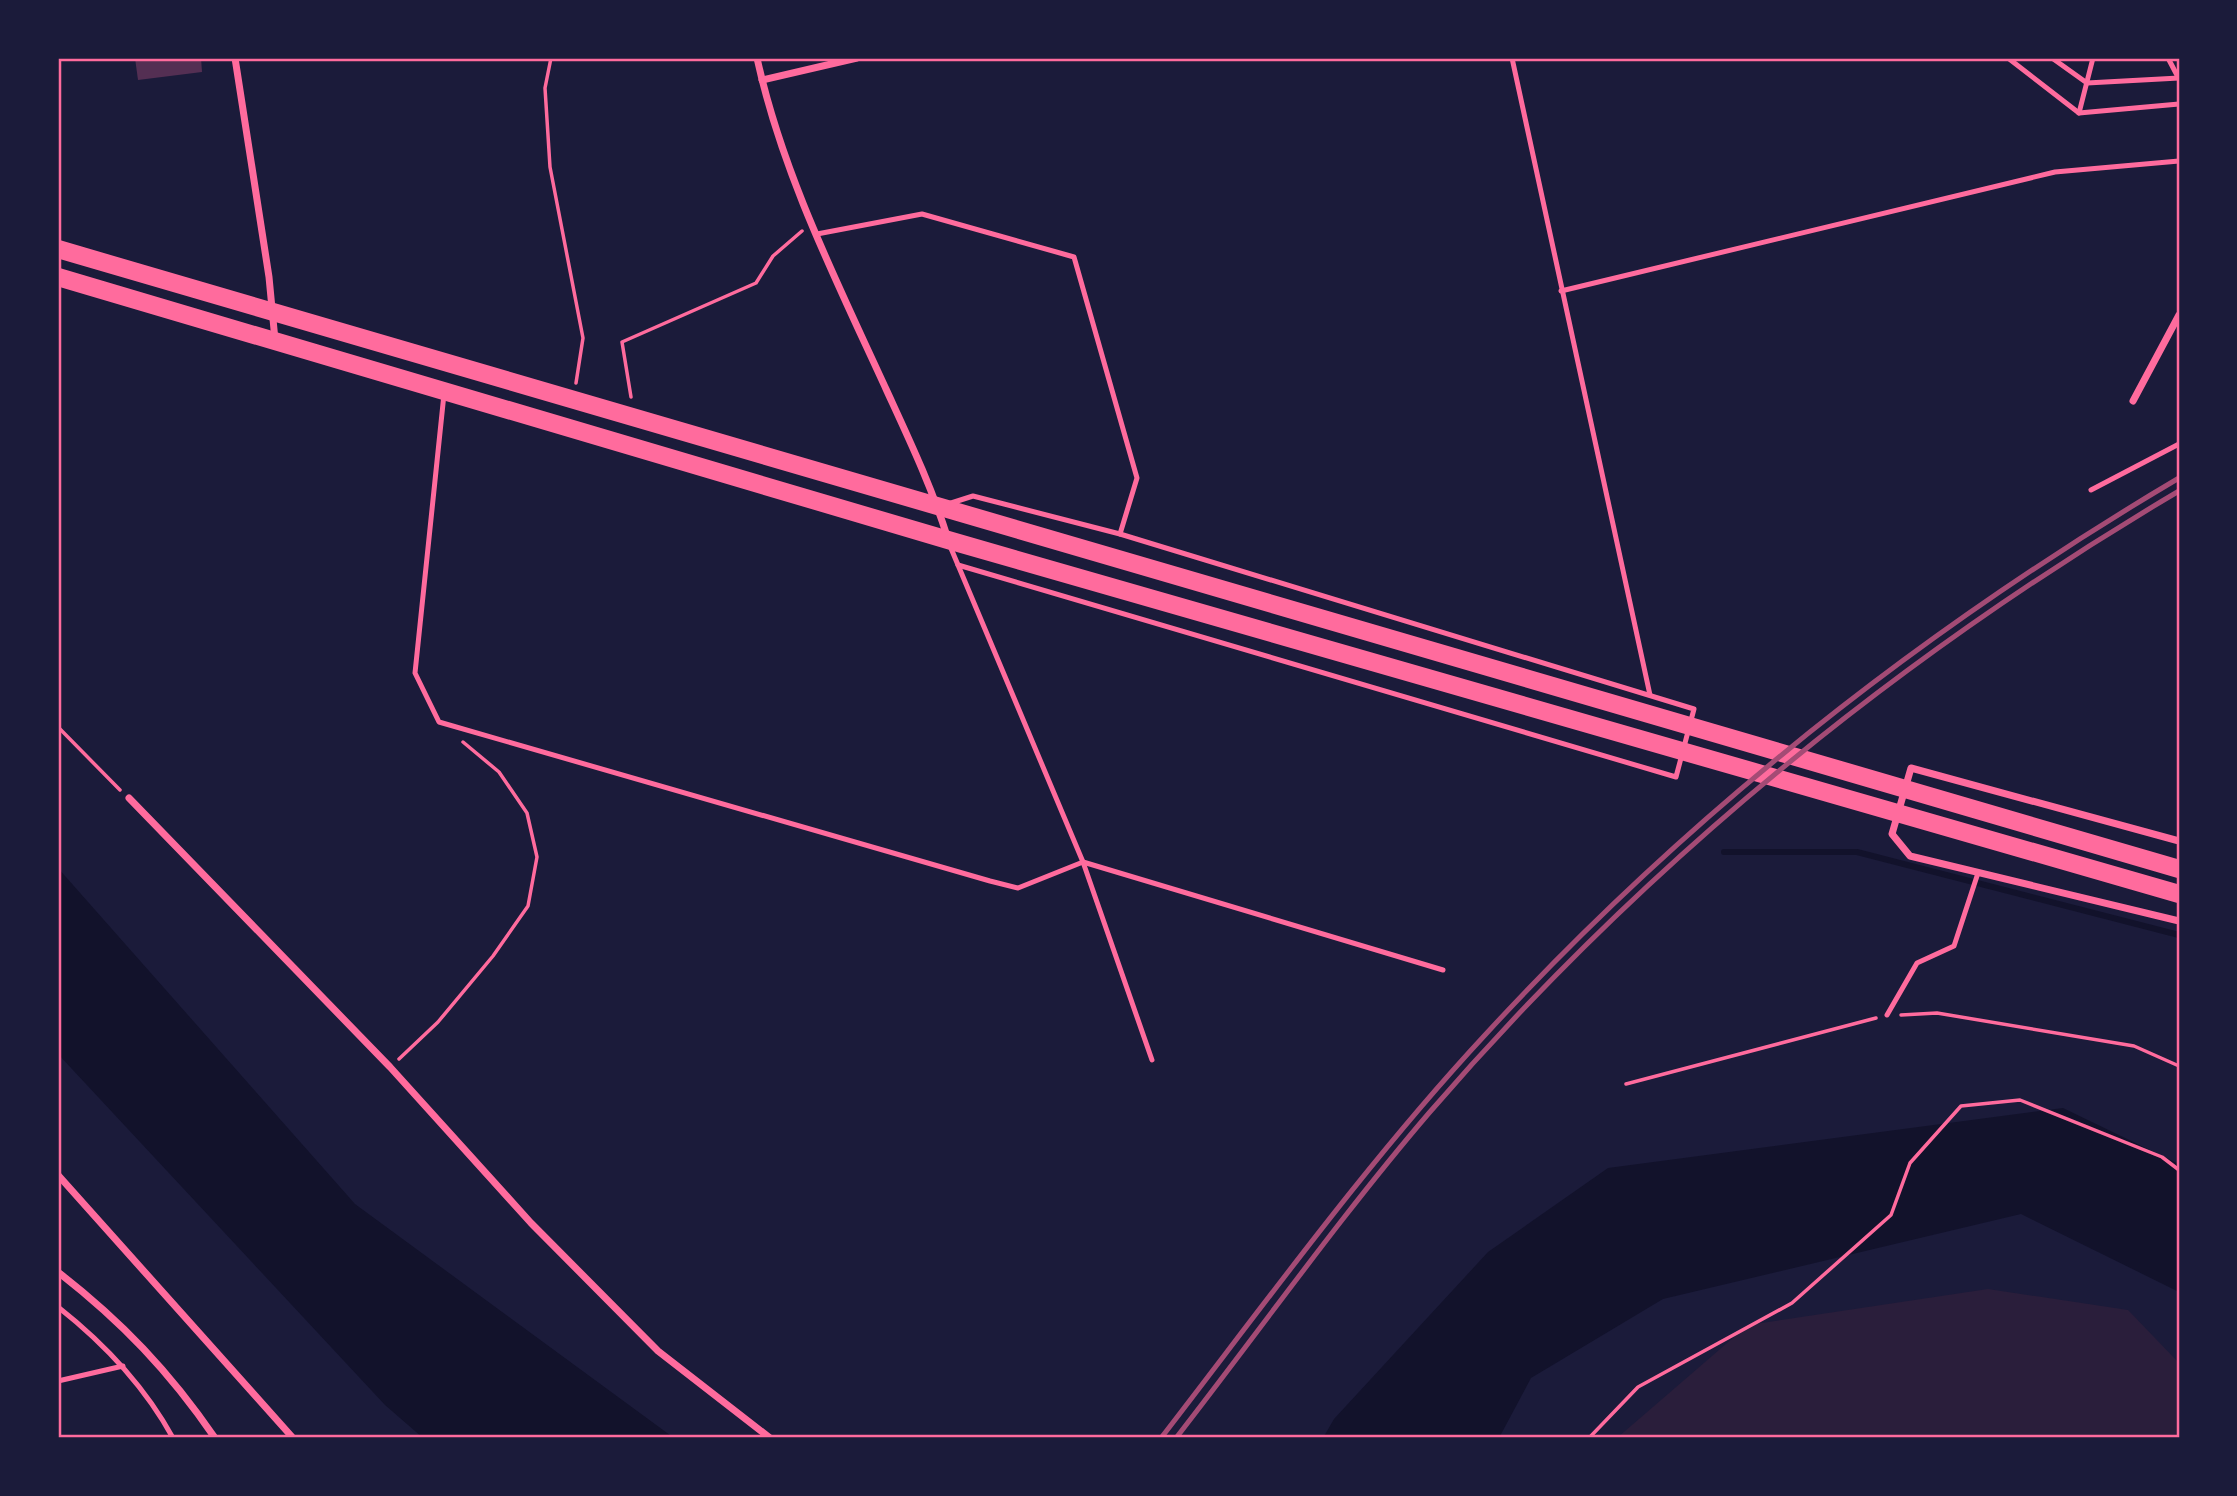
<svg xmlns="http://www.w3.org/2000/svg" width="2237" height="1496" font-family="'Public Sans',sans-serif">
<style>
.green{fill:#2a1e3b}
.water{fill:#12122b}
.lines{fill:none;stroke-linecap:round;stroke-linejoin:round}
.stream{stroke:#12122b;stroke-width:6}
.building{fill:#542f53}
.path{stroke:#ff6b9d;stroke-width:3.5}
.service{stroke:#ff6b9d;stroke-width:5}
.minor{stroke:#ff6b9d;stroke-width:7}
.primary{stroke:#ff6b9d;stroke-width:18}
.rail{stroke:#a44b75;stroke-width:5}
.neatline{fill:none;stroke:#ff6b9d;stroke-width:2.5}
</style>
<rect width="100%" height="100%" fill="#1b1b3a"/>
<path class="green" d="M1988,1289L2128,1310L2179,1363V1438H1617L1748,1325Z"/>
<g class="water">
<path d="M58,868L355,1204L674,1438H423L385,1405L58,1054Z"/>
<path d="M2063,1108L2179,1164V1292L2021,1214L1663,1299L1531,1378L1499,1438H1323L1334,1419L1488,1252L1608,1168Z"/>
</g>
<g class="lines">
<path class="stream" d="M1724,852H1857L2179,935"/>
</g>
<path class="building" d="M135,58H201L202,72L138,80Z"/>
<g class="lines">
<g class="path">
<path d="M551,58L545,88L550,167L583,338L576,383"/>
<path d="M631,397L622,342L756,283L773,256L802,231"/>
<path d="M58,727L120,790"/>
<path d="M1901,1015L1937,1013L2134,1046L2179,1066"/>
<path d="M399,1059L438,1022L493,956L528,906L537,857L527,813L499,772L463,742"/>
<path d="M1626,1084L1876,1018"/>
<path d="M1589,1438L1638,1387L1792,1303L1891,1215L1910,1163L1961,1106L2020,1100L2162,1157L2179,1170"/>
</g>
<g class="service">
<path d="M1512,58L1650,695"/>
<path d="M2008,58L2079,113L2179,104"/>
<path d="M2052,58L2087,83L2179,78"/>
<path d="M2168,58L2179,79"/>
<path d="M2079,113L2093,58"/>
<path d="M817,234L922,214L1074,257L1137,478L1120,534L973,496L948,504"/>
<path d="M1561,291L2055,172L2179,161"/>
<path d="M444,394L415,673L439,722L990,881L1018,888L1083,862L1443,970"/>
<path d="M2091,490L2179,444"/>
<path d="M950,546L1083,862L1152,1060"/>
<path d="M958,565L1676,777L1694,709L1120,534"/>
<path d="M1887,1015L1917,963L1954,946L1978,873"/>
<path d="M58,1307C105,1344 144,1385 173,1438"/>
<path d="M58,1381L123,1366"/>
</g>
<g class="minor">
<path d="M235,58L269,277L275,340"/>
<path d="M757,58C782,173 837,282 886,389C908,437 931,485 947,536"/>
<path d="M762,80L857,58"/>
<path d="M2133,401L2179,315"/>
<path d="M129,798L390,1067L531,1223L658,1351L770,1438"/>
<path d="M2179,841L1911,768L1892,834L1910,856L2179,921"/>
<path d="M58,1175L293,1438"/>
<path d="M58,1272C122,1322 169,1371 215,1438"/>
</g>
<g class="primary">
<path d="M58,249L2179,869"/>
<path d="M58,277L948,540L2179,894"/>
</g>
<g class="rail">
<path d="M1161,1438C1266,1302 1368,1161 1485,1035C1687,815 1922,630 2179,478"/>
<path d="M1176,1438C1260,1330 1340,1217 1429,1113C1643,865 1898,657 2179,491"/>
</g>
</g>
<rect width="2237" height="1496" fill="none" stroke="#1b1b3a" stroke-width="119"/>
<rect x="60" y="60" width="2118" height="1376" class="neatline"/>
</svg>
